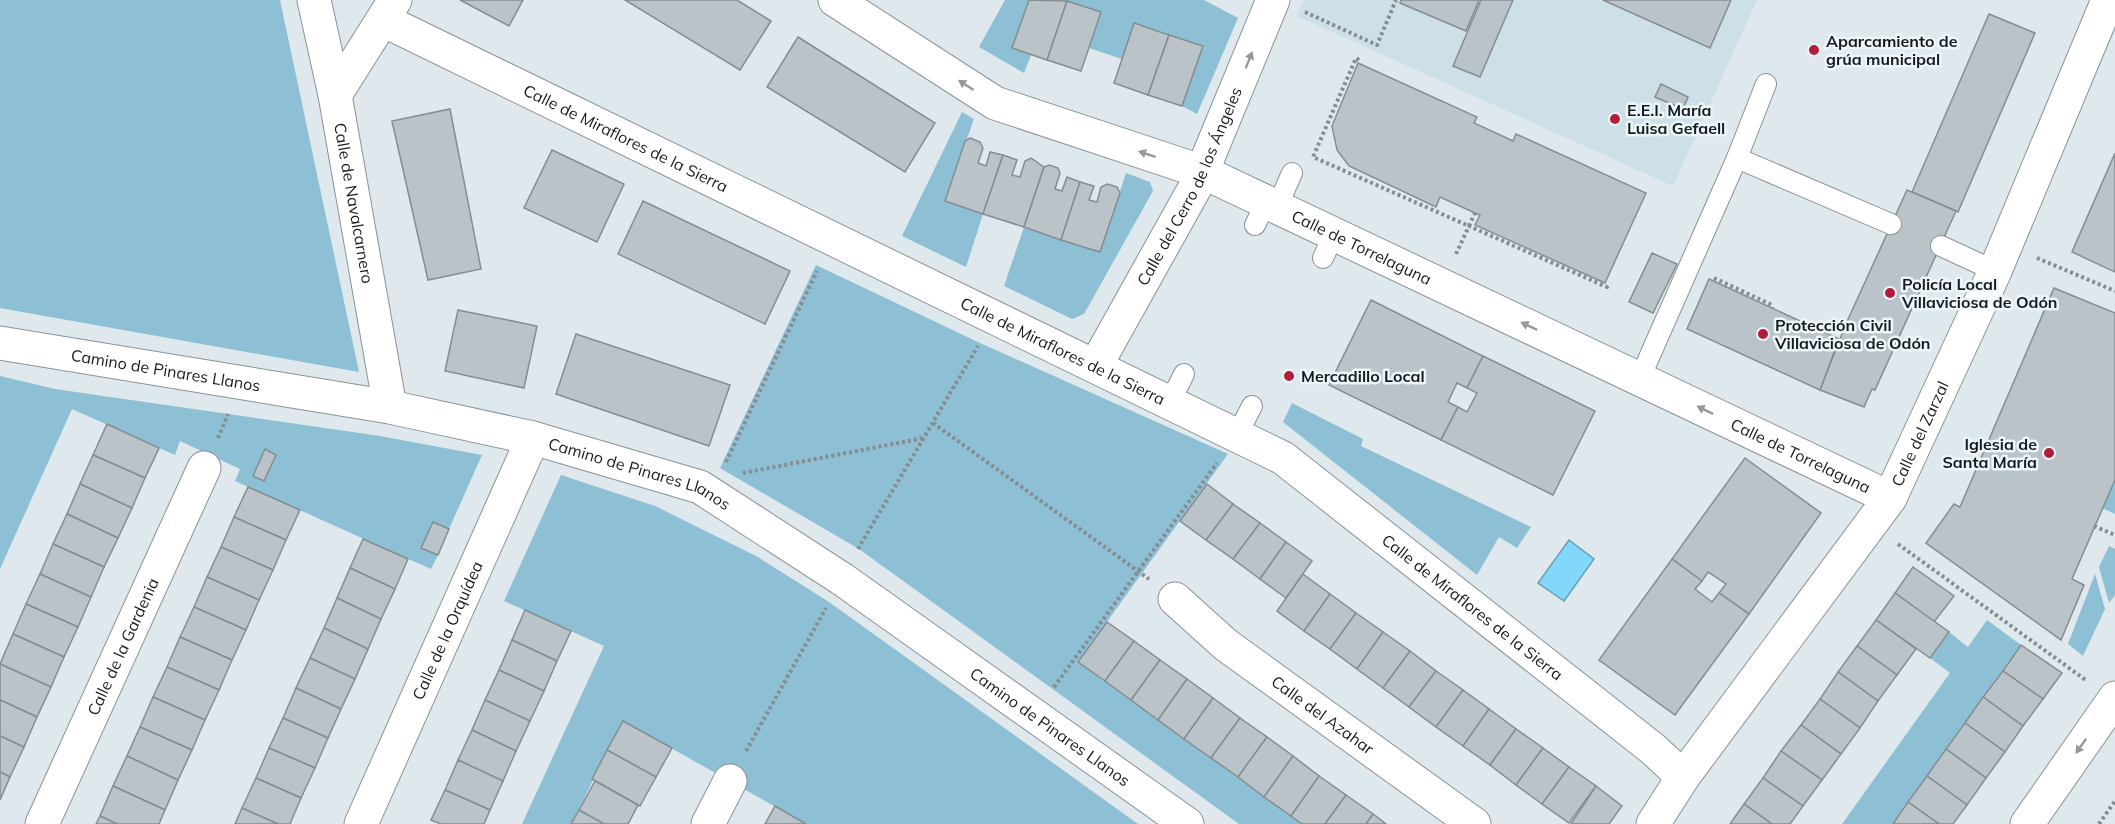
<svg xmlns="http://www.w3.org/2000/svg" width="2115" height="824" font-family="Mulish,sans-serif">
<style>
.built{fill:#cddfe7}
.green{fill:#8dbfd5}
.water{fill:#83d7fa;stroke:#639fb8;stroke-width:1.5}
.building{fill:#bac3c8;stroke:#848d92;stroke-width:1.5}
.lines{fill:none;stroke-linecap:round;stroke-linejoin:round}
.lane-casing{stroke:#8a9397;stroke-width:22}
.street-casing{stroke:#8a9397;stroke-width:35}
.path{stroke:#868c90;stroke-width:4;stroke-dasharray:3 3;stroke-linecap:butt}
.lane{stroke:#fff;stroke-width:20}
.street{stroke:#fff;stroke-width:33}
.oneway{fill:#979899}
.poi-dot{fill:#b11d3b;stroke:#ecf6fa;stroke-width:2}
.labels{text-anchor:middle;dominant-baseline:central;stroke-width:5;stroke-linejoin:round;paint-order:stroke}
.poi-label{font-size:16px;font-weight:bold;fill:#181b1d;stroke:#ecf6fa;text-anchor:start}
.street-label{font-size:16px;fill:#181b1d;stroke:#ecf6fa}
</style>
<rect width="100%" height="100%" fill="#dfe8ed"/>
<path class="built" d="M1304,0H1757L1673,186L1297,16Z"/>
<g class="green">
<path d="M0,0H280L359,372L0,308Z"/>
<path d="M1005,0H1029L1013,48L1031,55L1024,73L979,47Z"/>
<path d="M1065,0H1204L1238,18L1197,114L1182,106L1203,46L1135,23L1122,59L1089,48L1101,12Z"/>
<path d="M962,112L974,119L945,201L983,214L966,267L902,236Z"/>
<path d="M1126,173L1150,182L1153,191L1084,314L1072,319L1004,286L1024,227L1100,252Z"/>
<path d="M816,265L980,343L1228,454L1078,662L1302,824H1239L859,549L720,468Z"/>
<path d="M0,376L55,389L380,436L482,455L449,529L422,548L438,555L431,569L235,481L240,469L180,441L175,455L72,409L0,569Z"/>
<path d="M1292,403L1363,439L1361,446L1531,527L1517,548L1499,537L1477,575L1283,422Z"/>
<path d="M561,475L655,506L756,556L829,602L1138,824H806L623,721L571,824H522L604,646L504,601Z"/>
<path d="M2115,480V514L2102,508Z"/>
<path d="M2109,546L2115,549V595L2109,603L2099,567Z"/>
<path d="M2095,574L2105,609L2083,656L2068,644Z"/>
<path d="M1987,620L2021,645L1893,824H1842L1950,673L1930,658L1949,632L1968,647Z"/>
</g>
<path class="water" d="M1569,540L1594,559L1564,601L1538,583Z"/>
<g class="building">
<path d="M460,0H523L509,26Z"/>
<path d="M625,0H737L771,21L740,70Z"/>
<path d="M1029,0L1067,1L1047,60L1012,48Z"/>
<path d="M1401,0H1479L1466,31L1400,3Z"/>
<path d="M1481,0H1513L1480,77L1453,66Z"/>
<path d="M1603,0H1731L1710,48Z"/>
<path d="M1067,1L1101,12L1081,71L1047,60Z"/>
<path d="M1989,14L2035,33L1958,212L1912,192Z"/>
<path d="M1134,23L1169,35L1148,95L1114,83Z"/>
<path d="M1169,35L1203,46L1182,106L1148,95Z"/>
<path d="M798,37L935,123L905,172L767,87Z"/>
<path d="M1358,63L1477,117L1474,123L1513,141L1516,134L1646,193L1605,283L1475,225L1480,215L1475,213L1440,197L1436,207L1349,166L1337,150L1332,126Z"/>
<path d="M1661,84L1688,97L1683,109L1655,97Z"/>
<path d="M450,109L481,269L428,280L392,121Z"/>
<path d="M970,138L980,142L983,148L978,163L986,166L990,152L1003,155L983,214L945,201L965,141Z"/>
<path d="M552,150L624,184L597,242L524,208Z"/>
<path d="M2115,153V272L2072,252Z"/>
<path d="M1003,155L1017,160L1012,175L1020,177L1025,161L1031,158L1044,167L1024,227L983,214Z"/>
<path d="M1049,165L1058,168L1060,173L1055,189L1062,191L1067,177L1080,182L1061,240L1024,227L1044,167Z"/>
<path d="M1080,182L1094,186L1089,200L1097,202L1101,187L1107,184L1117,187L1120,193L1100,252L1061,240Z"/>
<path d="M1907,190L1956,211L1875,390L1872,389L1864,407L1820,390L1845,326Z"/>
<path d="M643,201L790,271L765,324L618,254Z"/>
<path d="M1652,253L1677,264L1653,313L1629,302Z"/>
<path d="M1709,279L1839,339L1820,390L1687,329Z"/>
<path d="M2054,288L2115,313V480L2072,579L2084,585L2061,640L1926,543L1954,504L1960,507Z"/>
<path d="M1371,300L1483,356L1467,388L1457,383L1448,402L1458,407L1441,440L1329,385Z"/>
<path d="M458,310L537,326L524,388L445,371Z"/>
<path d="M576,334L730,385L709,446L556,394Z"/>
<path d="M1483,356L1595,411L1553,495L1441,440L1458,407L1467,412L1477,393L1467,388Z"/>
<path d="M107,424L159,448L145,478L93,455Z"/>
<path d="M265,449L276,455L264,481L253,476Z"/>
<path d="M93,455L145,478L132,508L80,484Z"/>
<path d="M1745,458L1821,513L1749,614L1719,593L1726,584L1708,572L1702,581L1672,559Z"/>
<path d="M80,484L132,508L118,538L67,514Z"/>
<path d="M1207,484L1233,504L1206,540L1180,521Z"/>
<path d="M248,487L300,510L286,540L234,517Z"/>
<path d="M1233,504L1260,523L1233,559L1206,540Z"/>
<path d="M67,514L118,538L104,567L53,544Z"/>
<path d="M234,517L286,540L273,570L221,547Z"/>
<path d="M433,522L449,529L438,555L421,548Z"/>
<path d="M1260,523L1286,542L1260,579L1233,559Z"/>
<path d="M363,539L408,559L395,589L350,568Z"/>
<path d="M1286,542L1312,561L1286,598L1260,579Z"/>
<path d="M53,544L104,567L91,597L40,574Z"/>
<path d="M221,547L273,570L259,600L207,577Z"/>
<path d="M1672,559L1702,581L1695,589L1712,602L1719,593L1749,614L1675,715L1599,660Z"/>
<path d="M1913,567L1954,596L1934,622L1895,593Z"/>
<path d="M350,568L395,589L381,619L337,598Z"/>
<path d="M40,574L91,597L78,627L26,604Z"/>
<path d="M1303,574L1330,594L1304,631L1277,611Z"/>
<path d="M207,577L259,600L246,630L194,607Z"/>
<path d="M1895,593L1949,632L1930,658L1876,620Z"/>
<path d="M1330,594L1356,613L1330,649L1304,631Z"/>
<path d="M337,598L381,619L368,649L324,628Z"/>
<path d="M26,604L78,627L64,657L13,634Z"/>
<path d="M194,607L246,630L232,660L180,637Z"/>
<path d="M525,610L571,631L557,661L512,640Z"/>
<path d="M1356,613L1383,632L1357,669L1330,649Z"/>
<path d="M1876,620L1916,649L1897,675L1857,646Z"/>
<path d="M1107,622L1134,641L1105,681L1078,662Z"/>
<path d="M324,628L368,649L355,679L310,658Z"/>
<path d="M1383,632L1410,651L1383,688L1357,669Z"/>
<path d="M13,634L64,657L51,687L0,664Z"/>
<path d="M180,637L232,660L219,690L167,667Z"/>
<path d="M512,640L557,661L544,691L499,670Z"/>
<path d="M1134,641L1160,660L1131,700L1105,681Z"/>
<path d="M2021,645L2062,673L2043,699L2003,671Z"/>
<path d="M1857,646L1897,675L1878,701L1838,672Z"/>
<path d="M1410,651L1436,671L1409,707L1383,688Z"/>
<path d="M310,658L355,679L341,709L296,688Z"/>
<path d="M1160,660L1187,679L1158,720L1131,700Z"/>
<path d="M0,664L51,687L37,717L0,700Z"/>
<path d="M167,667L219,690L205,720L153,697Z"/>
<path d="M499,670L544,691L530,721L485,700Z"/>
<path d="M1436,671L1463,690L1436,727L1409,707Z"/>
<path d="M2003,671L2043,699L2023,726L1983,697Z"/>
<path d="M1838,672L1878,701L1860,728L1820,699Z"/>
<path d="M1187,679L1213,698L1184,739L1158,720Z"/>
<path d="M296,688L341,709L328,738L283,718Z"/>
<path d="M1463,690L1489,709L1463,746L1436,727Z"/>
<path d="M153,697L205,720L192,750L140,727Z"/>
<path d="M1983,697L2023,726L2005,752L1965,723Z"/>
<path d="M1213,698L1240,718L1211,758L1184,739Z"/>
<path d="M1820,699L1860,728L1841,754L1801,725Z"/>
<path d="M0,700L37,717L24,747L0,736Z"/>
<path d="M485,700L530,721L516,751L472,730Z"/>
<path d="M1489,709L1516,729L1490,765L1463,746Z"/>
<path d="M283,718L328,738L315,768L269,748Z"/>
<path d="M1240,718L1267,737L1238,777L1211,758Z"/>
<path d="M623,721L672,748L656,777L607,750Z"/>
<path d="M1965,723L2005,752L1986,778L1946,749Z"/>
<path d="M1801,725L1841,754L1822,780L1781,751Z"/>
<path d="M140,727L192,750L178,780L127,756Z"/>
<path d="M1516,729L1543,748L1516,785L1490,765Z"/>
<path d="M472,730L516,751L503,781L458,760Z"/>
<path d="M0,736L24,747L10,777L0,772Z"/>
<path d="M1267,737L1293,756L1264,797L1238,777Z"/>
<path d="M269,748L315,768L301,798L256,778Z"/>
<path d="M1543,748L1569,767L1542,804L1516,785Z"/>
<path d="M1946,749L1986,778L1967,805L1927,776Z"/>
<path d="M607,750L656,777L640,806L592,779Z"/>
<path d="M1781,751L1822,780L1803,806L1763,778Z"/>
<path d="M127,756L178,780L165,810L113,786Z"/>
<path d="M1293,756L1319,776L1291,816L1264,797Z"/>
<path d="M458,760L503,781L490,810L445,790Z"/>
<path d="M1569,767L1596,786L1569,823L1542,804Z"/>
<path d="M0,772L10,777L0,800Z"/>
<path d="M1319,776L1346,795L1325,824H1302L1291,816Z"/>
<path d="M1927,776L1967,805L1953,824H1939L1908,802Z"/>
<path d="M256,778L301,798L290,824H278L242,808Z"/>
<path d="M1763,778L1803,806L1790,824H1772L1744,804Z"/>
<path d="M595,781L638,805L628,824H604L579,810Z"/>
<path d="M113,786L165,810L159,824H117L100,816Z"/>
<path d="M1596,786L1622,806L1609,824H1571Z"/>
<path d="M445,790L490,810L484,824H441L431,820Z"/>
<path d="M1346,795L1373,814L1366,824H1325Z"/>
<path d="M1908,802L1939,824H1893Z"/>
<path d="M1744,804L1772,824H1730Z"/>
<path d="M775,806L806,824H765Z"/>
<path d="M242,808L278,824H235Z"/>
<path d="M579,810L604,824H571Z"/>
<path d="M1373,814L1376,816L1386,824H1366Z"/>
<path d="M100,816L117,824H96Z"/>
</g>
<g class="lines">
<defs>
<g id="lane">
<path d="M1737,158L1891,224"/>
<path d="M1277,207L1292,173"/>
<path d="M1255,225L1266,202"/>
<path d="M1941,246L1995,271"/>
<path d="M1323,258L1334,234"/>
<path d="M1640,378L1737,158L1766,84"/>
<path d="M1170,402L1184,374"/>
<path d="M1237,435L1252,406"/>
</g>
<g id="street">
<path id="s1" d="M314,0L335,95L390,407"/>
<path id="s2" d="M835,0L995,103L1203,172L1890,498"/>
<path id="s3" d="M383,20L1283,458L1653,749L1683,777"/>
<path d="M335,95L395,0"/>
<path id="s4" d="M0,343L390,407L533,438L700,487L842,579L1187,824"/>
<path id="s5" d="M1096,365L1197,184L1273,0"/>
<path id="s6" d="M1175,599L1226,645L1474,824"/>
<path id="s7" d="M42,824L204,468"/>
<path id="s8" d="M361,824L533,438"/>
<path d="M708,824L730,781"/>
<path id="s9" d="M1653,824L1683,777L1890,498L1995,271L2108,0"/>
<path d="M2027,824L2115,698"/>
</g>
</defs>
<use href="#lane" class="lane-casing"/>
<use href="#street" class="street-casing"/>
<g class="path">
<path d="M1305,12L1377,45L1396,0"/>
<path d="M1359,60L1356,58L1313,157L1469,226L1475,213"/>
<path d="M1456,254L1469,226L1607,287L1608,285"/>
<path d="M2037,258L2115,291"/>
<path d="M1714,278L1772,305V308"/>
<path d="M933,423L1149,579"/>
<path d="M218,438L228,414"/>
<path d="M726,462L817,271"/>
<path d="M743,473L924,438"/>
<path d="M2094,526L2115,535"/>
<path d="M1898,544L2087,681"/>
<path d="M858,549L978,346"/>
<path d="M1054,687L1217,463"/>
<path d="M746,751L826,608"/>
<path d="M2099,824L2115,801"/>
</g>
<use href="#lane" class="lane"/>
<use href="#street" class="street"/>
</g>
<defs><path id="oneway-solid" d="M-6-.8H1V-3.2L6.5 0L1 3.2V.8H-6Z" transform="scale(1.5)"/></defs>
<g class="oneway">
<use href="#oneway-solid" transform="translate(1249 60) rotate(-68)"/>
<use href="#oneway-solid" transform="translate(966 85) rotate(-147)"/>
<use href="#oneway-solid" transform="translate(1147 154) rotate(-162)"/>
<use href="#oneway-solid" transform="translate(1529 326) rotate(-155)"/>
<use href="#oneway-solid" transform="translate(1705 410) rotate(-154)"/>
<use href="#oneway-solid" transform="translate(2081 746) rotate(125)"/>
</g>
<g class="poi-dot">
<circle cx="1814" cy="50" r="6"/>
<circle cx="1615" cy="119" r="6"/>
<circle cx="1890" cy="293" r="6"/>
<circle cx="1763" cy="334" r="6"/>
<circle cx="1289" cy="376" r="6"/>
<circle cx="2049" cy="453" r="6"/>
</g>
<g class="labels">
<g class="poi-label">
<text x="1826" y="41">Aparcamiento de<tspan x="1826" dy="18">grúa municipal</tspan></text>
<text x="1627" y="110">E.E.I. María<tspan x="1627" dy="18">Luisa Gefaell</tspan></text>
<text x="1902" y="284">Policía Local<tspan x="1902" dy="18">Villaviciosa de Odón</tspan></text>
<text x="1775" y="325">Protección Civil<tspan x="1775" dy="18">Villaviciosa de Odón</tspan></text>
<text x="1301" y="376">Mercadillo Local</text>
<text x="2037" y="444" text-anchor="end">Iglesia de<tspan x="2037" dy="18">Santa María</tspan></text>
</g>
<g class="street-label">
<text stroke="none"><textPath href="#s3" startOffset="270">Calle de Miraflores de la Sierra</textPath></text>
<text stroke="none"><textPath href="#s5" startOffset="202">Calle del Cerro de los Ángeles</textPath></text>
<text stroke="none"><textPath href="#s1" startOffset="207">Calle de Navalcarnero</textPath></text>
<text stroke="none"><textPath href="#s2" startOffset="585">Calle de Torrelaguna</textPath></text>
<text stroke="none"><textPath href="#s3" startOffset="756">Calle de Miraflores de la Sierra</textPath></text>
<text stroke="none"><textPath href="#s4" startOffset="168">Camino de Pinares Llanos</textPath></text>
<text stroke="none"><textPath href="#s9" startOffset="474">Calle del Zarzal</textPath></text>
<text stroke="none"><textPath href="#s2" startOffset="1071">Calle de Torrelaguna</textPath></text>
<text stroke="none"><textPath href="#s4" startOffset="654">Camino de Pinares Llanos</textPath></text>
<text stroke="none"><textPath href="#s3" startOffset="1242">Calle de Miraflores de la Sierra</textPath></text>
<text stroke="none"><textPath href="#s8" startOffset="212">Calle de la Orquídea</textPath></text>
<text stroke="none"><textPath href="#s7" startOffset="195">Calle de la Gardenia</textPath></text>
<text stroke="none"><textPath href="#s6" startOffset="188">Calle del Azahar</textPath></text>
<text stroke="none"><textPath href="#s4" startOffset="1140">Camino de Pinares Llanos</textPath></text>
</g>
</g>
</svg>
